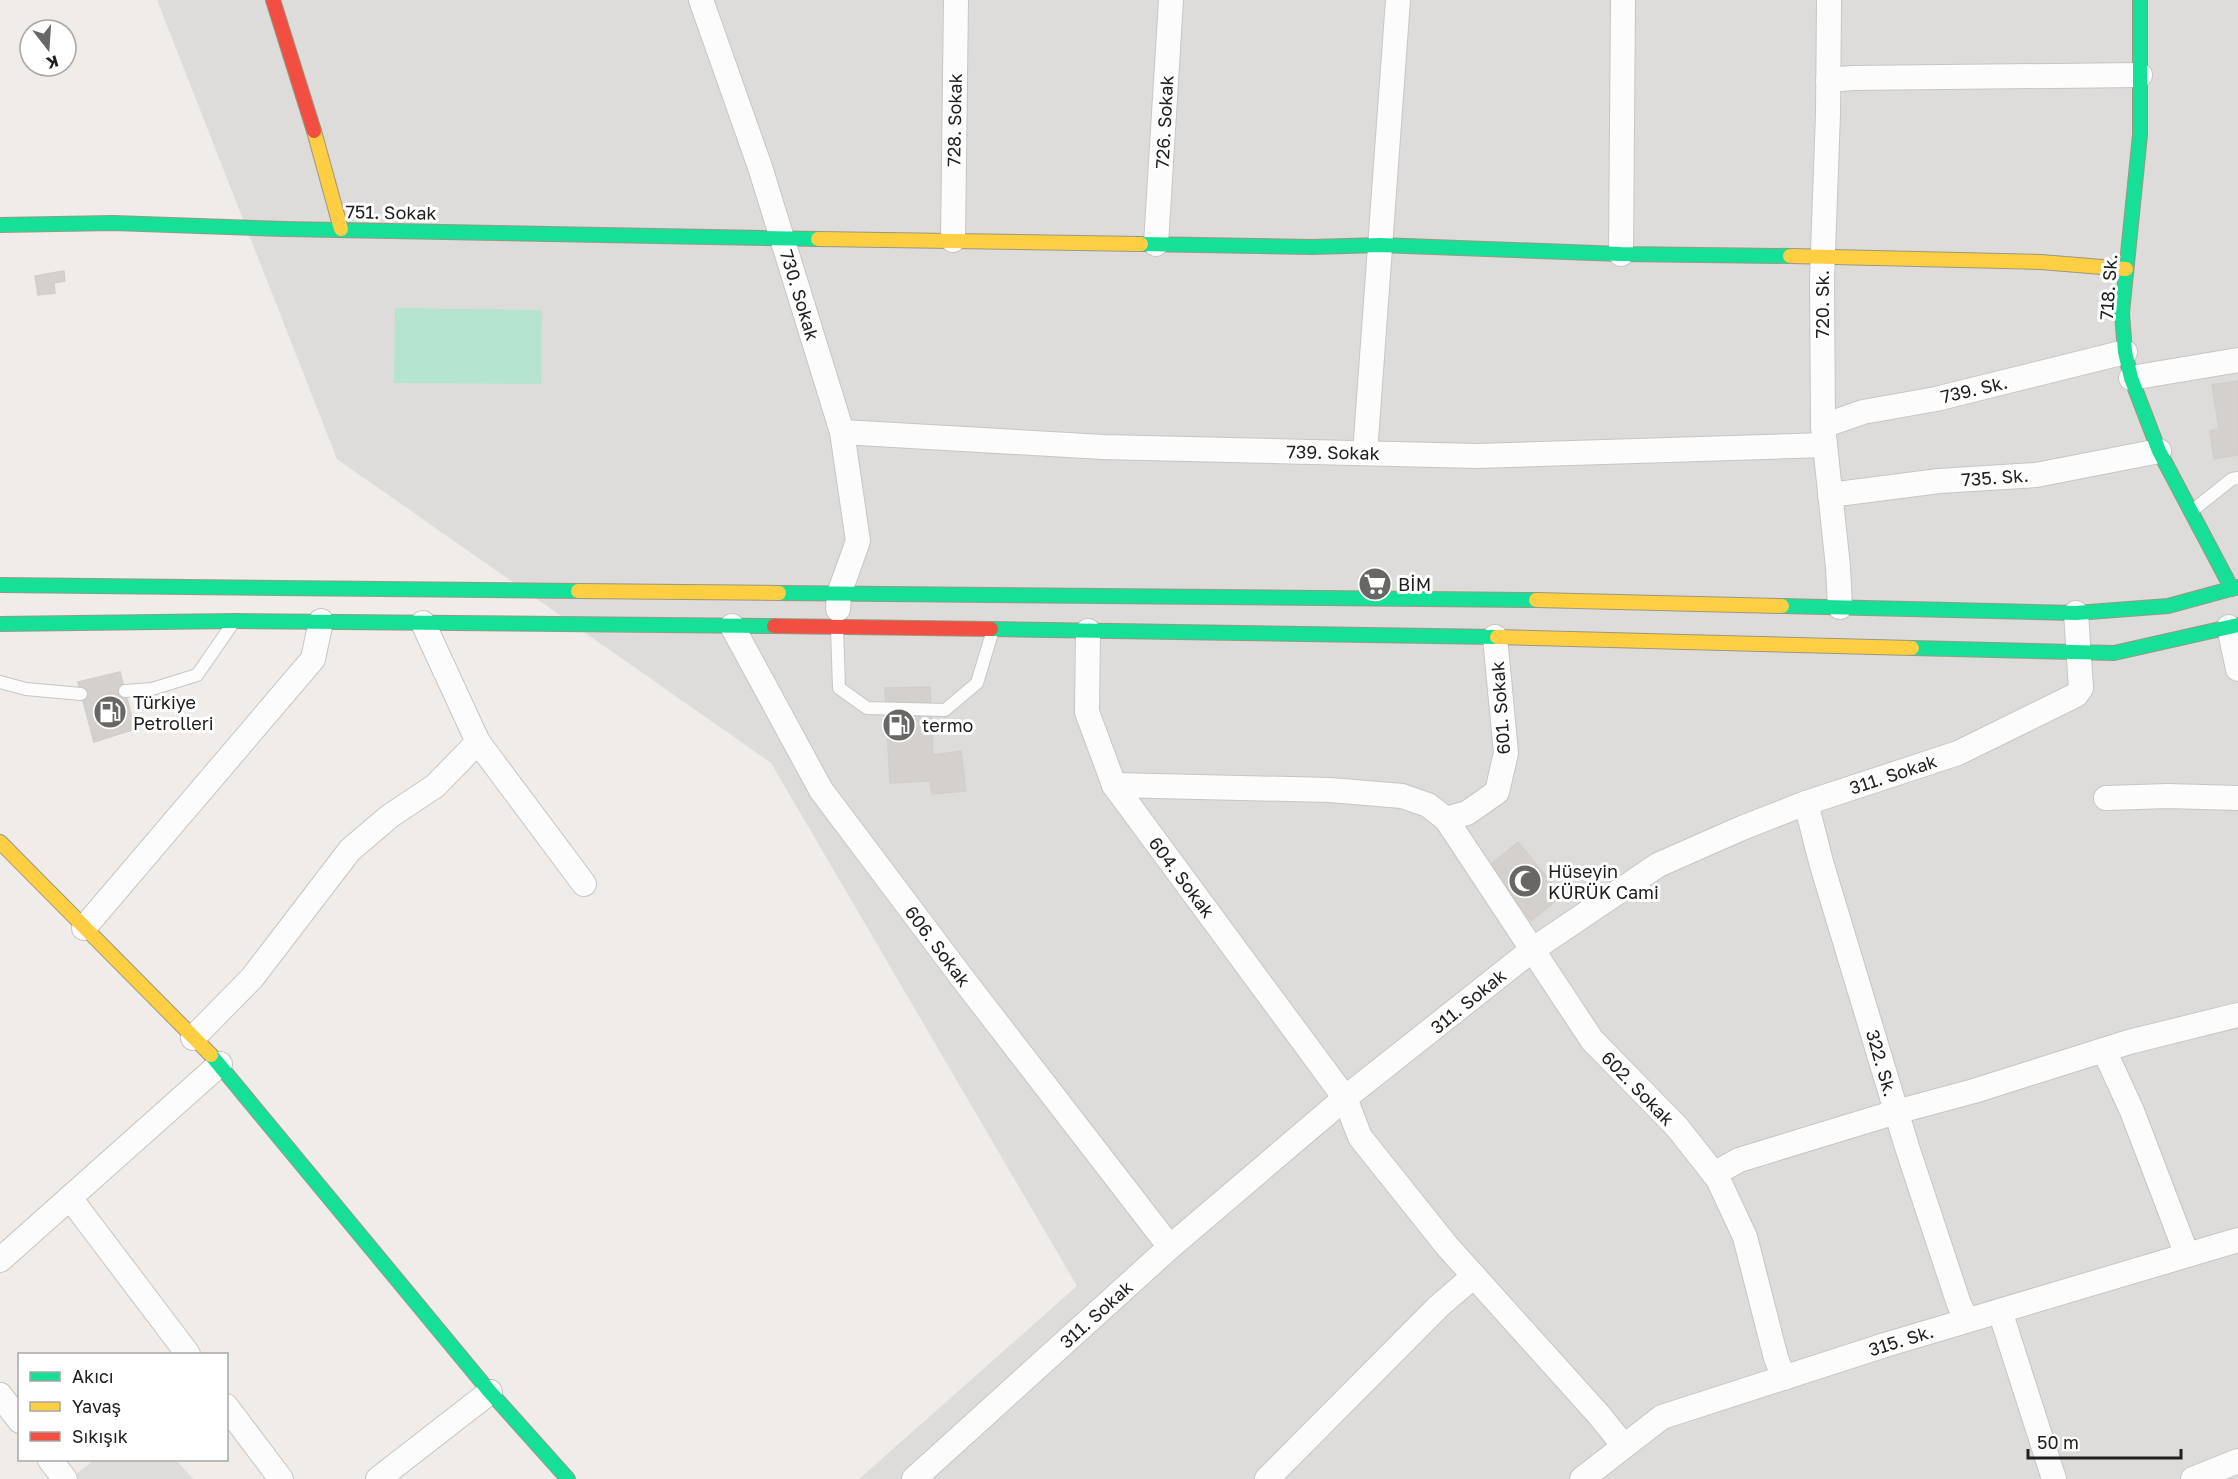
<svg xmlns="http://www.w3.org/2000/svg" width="2238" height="1479" font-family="'Golos Text',sans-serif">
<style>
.residential{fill:#dedcda}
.pitch{fill:#b5e5ce}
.building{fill:#d4d0ce;stroke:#d2ceca;stroke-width:1.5}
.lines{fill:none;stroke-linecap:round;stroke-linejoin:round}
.lane-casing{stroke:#c7c6c5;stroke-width:14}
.street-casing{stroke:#c7c6c5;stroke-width:26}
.fast-casing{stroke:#999880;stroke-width:16}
.slow-casing{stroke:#999880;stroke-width:16}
.jam-casing{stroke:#999880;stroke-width:16}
.lane{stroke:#fdfcfc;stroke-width:12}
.street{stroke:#fdfcfc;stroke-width:24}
.fast{stroke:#16e098;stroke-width:14}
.slow{stroke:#ffcf43;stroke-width:14}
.jam{stroke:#f24e42;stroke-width:14}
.labels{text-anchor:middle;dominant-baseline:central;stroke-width:6;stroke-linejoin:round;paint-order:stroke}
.street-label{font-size:18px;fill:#202020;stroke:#fff}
.poi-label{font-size:18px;fill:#202020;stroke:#fff;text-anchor:start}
</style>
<rect width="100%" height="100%" fill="#efece9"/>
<g class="residential">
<path d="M157,0H2238V1479H859L1077,1286L771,763L337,459Z"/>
<path d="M94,1460H176L193,1479H70Z"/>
</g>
<path class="pitch" d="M395,308L542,310L541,384L394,383Z"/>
<g class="building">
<path d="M64,271L65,281L54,283L55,293L38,295L35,276Z"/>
<path d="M2238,381V455L2214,459L2210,431L2219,429L2212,385Z"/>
<path d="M120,672L135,729L94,742L78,682Z"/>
<path d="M930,687L933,755L961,751L966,791L932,794L930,781L890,783L885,688Z"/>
<path d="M1518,842L1562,896L1531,921L1489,866Z"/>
</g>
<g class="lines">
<defs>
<g id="lane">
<path d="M2193,510L2232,479L2238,478"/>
<path d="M837,627L839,688L867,708L945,710L977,683L993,630"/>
<path d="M0,682L26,689L81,694"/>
<path d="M125,691L152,689L197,675L231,626"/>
</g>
<g id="street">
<path d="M701,0L760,167L842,432L858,541L839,594L838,609"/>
<path d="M1829,0L1828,114L1822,279L1823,426L1838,567L1840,607"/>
<path d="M1828,80L1853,78L2140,75"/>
<path d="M953,240L956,0"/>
<path d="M1156,244L1171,0"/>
<path d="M1621,254L1623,0"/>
<path d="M2131,378L2238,360"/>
<path d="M1823,426L1863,412L1936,399L2125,352"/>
<path d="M842,432L1103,447L1477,456L1825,445"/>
<path d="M1365,453L1398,0"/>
<path d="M1830,495L1939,481L2036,475L2159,451"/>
<path d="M423,623L478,742L584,884"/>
<path d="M732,626L821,790L963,979L1170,1247"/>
<path d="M2229,627L2238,669"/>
<path d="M1088,631L1087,712L1114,785L1345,1098L1360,1137L1447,1246L1599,1415L1624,1446"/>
<path d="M1114,785L1330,790L1402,796L1428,805L1446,819L1592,1040L1677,1127L1718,1179L1745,1237L1776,1358L1784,1378"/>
<path d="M2106,798L2168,796L2238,798"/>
<path d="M1806,803L1821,862L1907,1147L1959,1304L1967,1320"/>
<path d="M1446,819L1467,813L1497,792L1506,753L1495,637"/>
<path d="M84,928L313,659L321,621"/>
<path d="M193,1038L252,978L350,850L390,816L435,786L478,742"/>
<path d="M2104,1050L2132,1111L2187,1255"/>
<path d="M1714,1174L1739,1160L1896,1112L1974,1091L2129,1042L2238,1015"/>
<path d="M70,1198L188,1354"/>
<path d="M0,1260L220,1064"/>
<path d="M2000,1311L2054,1479"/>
<path d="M0,1395L20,1421"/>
<path d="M226,1406L281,1479"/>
<path d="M50,1460L65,1479"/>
<path d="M378,1479L490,1392"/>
<path d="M914,1479L1170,1247L1345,1098L1532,950L1658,865L1742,828L1806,803L1958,753L2076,695L2081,688L2076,613"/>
<path d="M1267,1479L1439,1306L1474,1276"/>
<path d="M1582,1479L1662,1417L1885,1345L2238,1240"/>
<path d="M2193,1479L2238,1461"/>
</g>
<g id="fast">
<path d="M2140,0V135L2122,313L2125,352L2131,378L2159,451L2232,589"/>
<path d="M0,225L114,223L284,229L818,239"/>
<path d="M1141,244L1312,247L1380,245L1621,254L1790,256"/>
<path d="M0,585L578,591"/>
<path d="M779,593L1536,600"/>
<path d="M1782,606L2076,613L2168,606L2238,587"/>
<path d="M0,624L235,621L774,626"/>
<path d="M991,629L1497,637"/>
<path d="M1912,648L2114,653L2238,625"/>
<path d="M211,1055L490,1392L568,1479"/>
</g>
<g id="slow">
<path d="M314,131L341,229"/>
<path d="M818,239L1141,244"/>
<path d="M1790,256L2041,262L2126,269"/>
<path d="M578,591L779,593"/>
<path d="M1536,600L1782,606"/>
<path d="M1497,637L1912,648"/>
<path d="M0,842L211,1055"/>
</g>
<g id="jam">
<path d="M273,0L314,131"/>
<path d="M774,626L991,629"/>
</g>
</defs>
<use href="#lane" class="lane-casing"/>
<use href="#street" class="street-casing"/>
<use href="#fast" class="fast-casing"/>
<use href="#slow" class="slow-casing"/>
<use href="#jam" class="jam-casing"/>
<use href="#lane" class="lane"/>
<use href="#street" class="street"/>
<use href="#fast" class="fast"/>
<use href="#slow" class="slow"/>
<use href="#jam" class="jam"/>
</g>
<defs>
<symbol id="supermarket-disc" viewBox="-11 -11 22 22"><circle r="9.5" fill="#686766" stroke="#fff"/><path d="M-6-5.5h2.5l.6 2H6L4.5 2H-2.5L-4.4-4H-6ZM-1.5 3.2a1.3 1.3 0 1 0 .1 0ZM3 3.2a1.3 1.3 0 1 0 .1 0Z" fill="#fff"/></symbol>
<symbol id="fuel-disc" viewBox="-11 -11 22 22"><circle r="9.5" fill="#686766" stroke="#fff"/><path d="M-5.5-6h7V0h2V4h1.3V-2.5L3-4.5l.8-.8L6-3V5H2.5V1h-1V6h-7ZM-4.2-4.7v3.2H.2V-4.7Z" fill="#fff"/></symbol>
<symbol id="mosque-disc" viewBox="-11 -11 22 22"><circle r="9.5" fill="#686766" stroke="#fff"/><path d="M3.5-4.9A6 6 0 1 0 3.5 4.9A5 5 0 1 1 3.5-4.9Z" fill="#fff"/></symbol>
</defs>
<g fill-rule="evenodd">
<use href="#supermarket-disc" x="1356" y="565" width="38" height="38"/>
<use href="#fuel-disc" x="91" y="693" width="38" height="38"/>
<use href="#fuel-disc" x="880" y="706" width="38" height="38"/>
<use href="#mosque-disc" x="1506" y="862" width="38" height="38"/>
</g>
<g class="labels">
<g class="street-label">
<text transform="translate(954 120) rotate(-89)">728. Sokak</text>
<text transform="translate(1164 122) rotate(-87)">726. Sokak</text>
<text transform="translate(391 212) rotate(1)">751. Sokak</text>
<text transform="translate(2108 287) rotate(-86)">718. Sk.</text>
<text transform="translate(800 295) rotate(73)">730. Sokak</text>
<text transform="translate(1822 304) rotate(-90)">720. Sk.</text>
<text transform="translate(1974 389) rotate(-13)">739. Sk.</text>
<text transform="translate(1333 452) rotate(1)">739. Sokak</text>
<text transform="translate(1995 477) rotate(-4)">735. Sk.</text>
<text transform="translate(1500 708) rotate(-94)">601. Sokak</text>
<text transform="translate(1893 774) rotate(-18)">311. Sokak</text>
<text transform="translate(1182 877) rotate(53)">604. Sokak</text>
<text transform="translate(938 946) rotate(53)">606. Sokak</text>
<text transform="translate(1468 1001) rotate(-39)">311. Sokak</text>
<text transform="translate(1882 1063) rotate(74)">322. Sk.</text>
<text transform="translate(1638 1088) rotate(46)">602. Sokak</text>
<text transform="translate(1096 1314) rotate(-42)">311. Sokak</text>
<text transform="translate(1901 1340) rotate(-17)">315. Sk.</text>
</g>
<g class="poi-label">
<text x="1398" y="584">BİM</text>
<text x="133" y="702">Türkiye<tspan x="133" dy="21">Petrolleri</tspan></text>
<text x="922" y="725">termo</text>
<text x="1548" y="871">Hüseyin<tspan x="1548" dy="21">KÜRÜK Cami</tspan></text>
</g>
</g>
<rect x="18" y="1353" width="210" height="108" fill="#ffffff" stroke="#a6a6a6" stroke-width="1.5"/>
<rect x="30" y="1372" width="30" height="9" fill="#16e098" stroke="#a6a6a6" stroke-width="1.5"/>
<text x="72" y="1383" font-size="18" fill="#202020">Akıcı</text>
<rect x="30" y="1402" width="30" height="9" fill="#ffcf43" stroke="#a6a6a6" stroke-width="1.5"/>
<text x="72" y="1413" font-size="18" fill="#202020">Yavaş</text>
<rect x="30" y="1432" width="30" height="9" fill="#f24e42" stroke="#a6a6a6" stroke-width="1.5"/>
<text x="72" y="1443" font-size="18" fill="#202020">Sıkışık</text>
<g transform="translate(48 48) rotate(163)"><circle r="28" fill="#ffffff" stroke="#a6a6a6" stroke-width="1.5"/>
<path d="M0-4.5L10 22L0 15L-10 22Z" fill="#686766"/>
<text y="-9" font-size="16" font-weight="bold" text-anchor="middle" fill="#202020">K</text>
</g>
<path d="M2028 1449v9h153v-9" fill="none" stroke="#202020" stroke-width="3"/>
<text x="2037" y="1449" font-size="18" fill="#202020" stroke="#ffffff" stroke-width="4.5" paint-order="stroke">50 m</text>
</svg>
